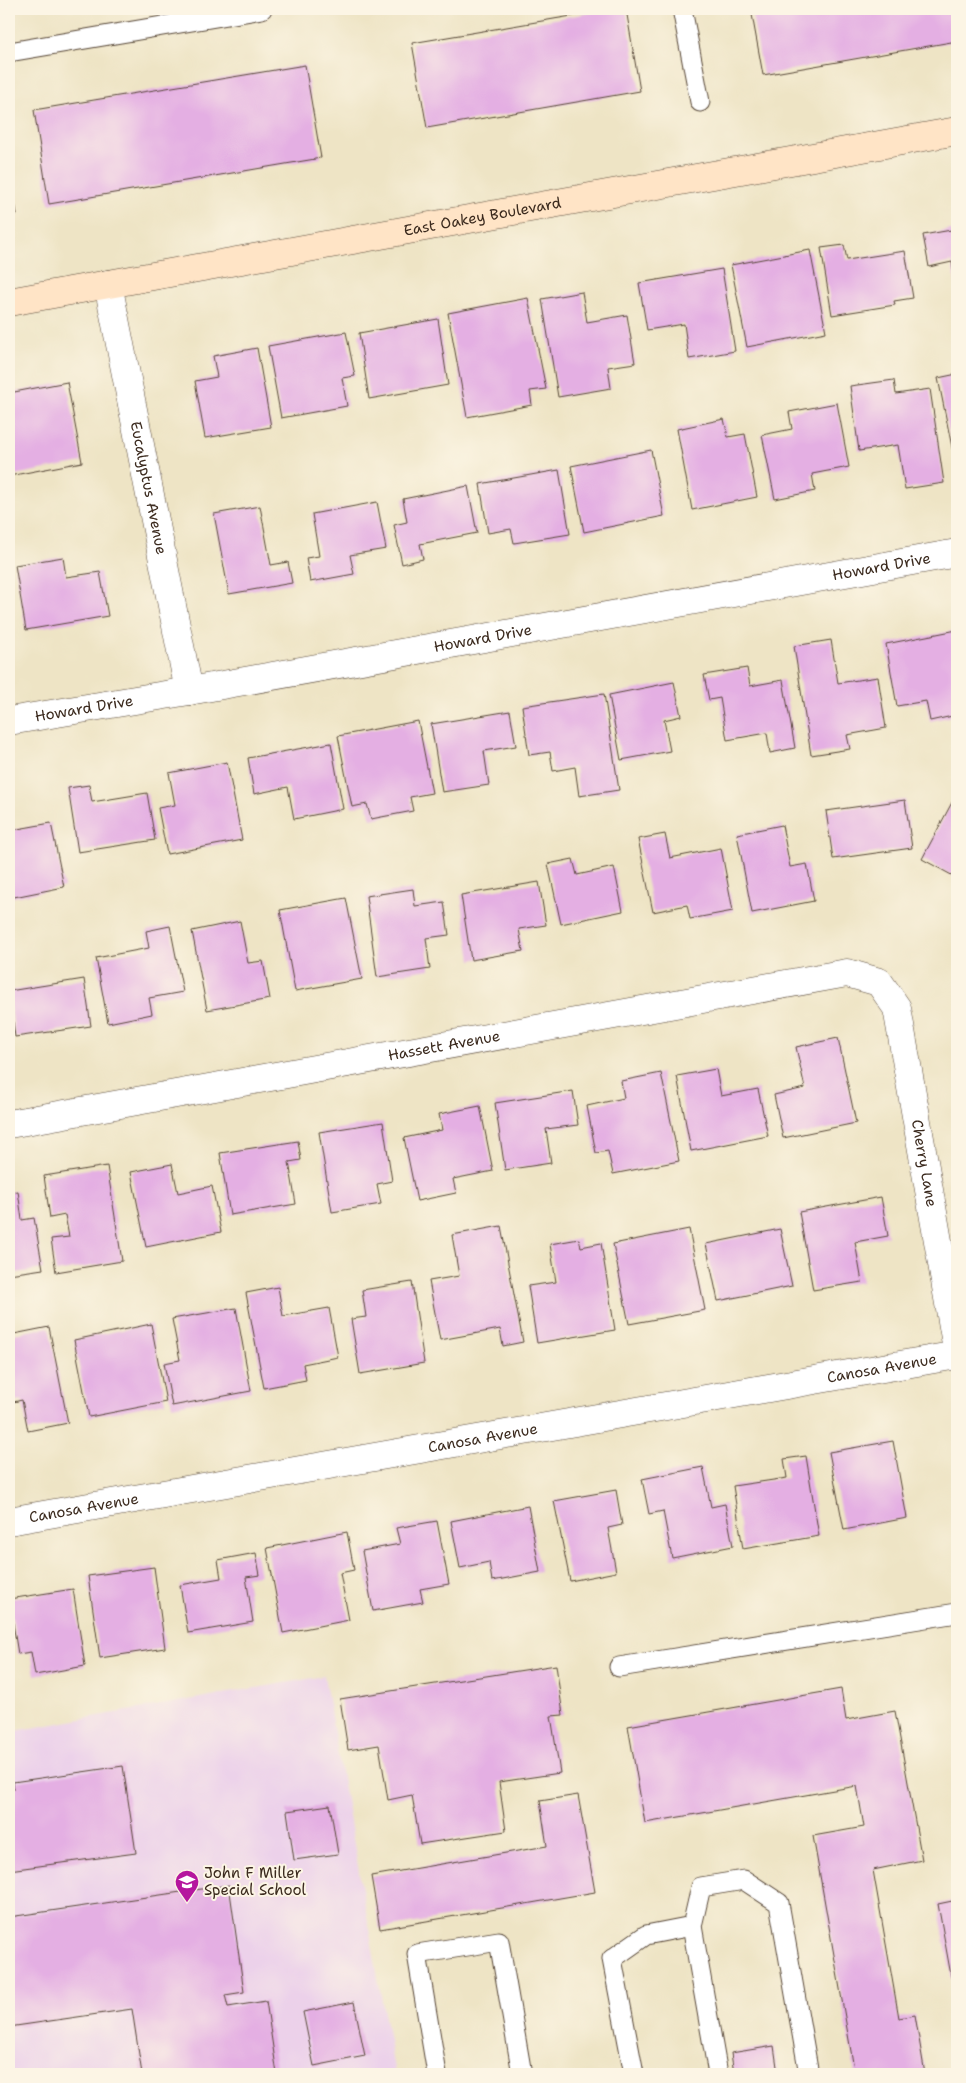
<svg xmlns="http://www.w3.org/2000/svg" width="966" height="2083" font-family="'Shantell Sans',sans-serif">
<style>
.built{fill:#ecd1ea}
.building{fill:#e4afe3}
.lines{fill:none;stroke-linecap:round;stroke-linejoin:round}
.lane-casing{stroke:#564637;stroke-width:21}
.street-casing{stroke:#564637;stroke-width:29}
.secondary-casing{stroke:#564637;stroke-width:29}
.lane{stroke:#fff;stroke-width:19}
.street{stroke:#fff;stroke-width:28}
.secondary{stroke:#ffe4c6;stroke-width:28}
.labels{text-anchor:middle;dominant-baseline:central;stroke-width:4;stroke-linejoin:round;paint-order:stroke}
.street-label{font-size:15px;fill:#3b2a1e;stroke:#fcf5e5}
.poi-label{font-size:15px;fill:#3b2a1e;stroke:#fcf5e5;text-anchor:start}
</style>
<rect width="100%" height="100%" fill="#fcf5e5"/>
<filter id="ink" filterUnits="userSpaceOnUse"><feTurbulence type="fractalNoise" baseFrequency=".02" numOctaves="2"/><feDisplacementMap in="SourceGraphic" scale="10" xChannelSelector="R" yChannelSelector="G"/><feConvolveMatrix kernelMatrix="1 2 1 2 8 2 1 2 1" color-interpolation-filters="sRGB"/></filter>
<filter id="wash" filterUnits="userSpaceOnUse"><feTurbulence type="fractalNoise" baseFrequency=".0096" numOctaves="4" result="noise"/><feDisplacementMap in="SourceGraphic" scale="20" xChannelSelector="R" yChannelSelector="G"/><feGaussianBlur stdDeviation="1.12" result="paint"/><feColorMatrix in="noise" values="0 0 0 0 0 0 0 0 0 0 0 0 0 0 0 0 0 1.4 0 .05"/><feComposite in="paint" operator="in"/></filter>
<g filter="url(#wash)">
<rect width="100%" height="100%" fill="#eee4c5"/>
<path class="built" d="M324,1676L395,2074H9V1732Z"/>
<g id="blocks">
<g class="building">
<path d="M613,9H626L640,91L427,128L412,43Z"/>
<path d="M751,9H957V41L763,75Z"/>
<path d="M305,65L321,158L49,204L34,110Z"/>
<path d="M9,170L17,214L9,215Z"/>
<path d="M957,229V286H956L952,262L929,267L923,235Z"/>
<path d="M844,245L847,260L905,251L913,298L894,301L895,305L832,315L821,248Z"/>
<path d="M810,250L826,332L747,347L731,265Z"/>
<path d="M722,269L735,351L689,359L684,324L647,330L639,283Z"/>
<path d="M582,292L587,322L627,315L635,363L608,367L611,388L558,397L542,299Z"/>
<path d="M528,298L546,389L530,391L532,405L467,417L448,313Z"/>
<path d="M438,319L448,385L369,399L359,333Z"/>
<path d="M346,332L355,376L342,378L347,406L281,418L268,346Z"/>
<path d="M257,348L271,427L205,438L195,381L217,377L213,356Z"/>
<path d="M957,374V467H956L938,378Z"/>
<path d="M894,380L896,394L930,389L944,483L905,489L898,445L859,451L850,386Z"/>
<path d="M67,382L82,462L9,476V393Z"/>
<path d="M837,403L849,467L812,474L815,491L775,499L762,435L792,429L789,412Z"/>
<path d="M724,419L728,437L745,434L757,497L692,510L677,429Z"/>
<path d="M651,450L664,516L584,532L571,466Z"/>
<path d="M559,470L570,534L514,543L511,529L488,533L480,484Z"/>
<path d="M468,486L477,533L420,544L423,559L402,564L394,525L407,522L403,499Z"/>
<path d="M377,502L386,549L350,555L354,574L310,582L306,558L319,556L312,514Z"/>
<path d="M260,506L271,565L288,562L292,583L229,594L214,514Z"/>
<path d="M63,557L66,577L100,572L108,616L26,630L15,565Z"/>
<path d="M957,630V715L930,721L926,701L897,706L886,644Z"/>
<path d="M831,640L838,683L878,677L886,728L847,735L850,749L811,755L794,646Z"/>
<path d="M747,668L750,686L783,680L795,748L770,753L767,733L727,740L720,698L709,700L704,675Z"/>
<path d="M674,682L681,716L664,720L670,751L621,760L609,695Z"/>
<path d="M604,694L619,790L579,796L575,767L553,771L550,752L529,755L522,706Z"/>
<path d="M510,711L516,746L484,751L489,785L442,792L431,724Z"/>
<path d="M418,721L432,793L410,797L413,811L371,819L367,804L352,807L338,736Z"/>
<path d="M331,743L343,809L294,819L288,787L254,794L248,758Z"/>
<path d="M227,762L242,840L167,854L158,808L175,805L169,773Z"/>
<path d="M89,785L92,802L147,793L155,840L78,852L68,788Z"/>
<path d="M957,793V878L922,859Z"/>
<path d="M905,800L912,848L833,859L826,811Z"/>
<path d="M9,817L12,830L51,823L64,887L9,898Z"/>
<path d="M782,825L790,867L807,864L814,901L752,913L737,834Z"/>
<path d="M665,834L670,858L721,848L733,911L690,919L687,905L653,912L638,839Z"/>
<path d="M573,859L577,875L614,867L623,911L561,924L548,864Z"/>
<path d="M539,882L546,925L519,929L523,951L471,960L461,895Z"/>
<path d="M413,889L415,906L444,902L449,935L426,938L430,969L377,977L366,896Z"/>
<path d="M346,898L362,979L295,991L280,910Z"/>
<path d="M240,921L248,963L263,961L270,999L207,1010L192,931Z"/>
<path d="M170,926L183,992L149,998L152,1014L108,1023L96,958L149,948L146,931Z"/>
<path d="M84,979L91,1026L15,1037L9,991Z"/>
<path d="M838,1038L856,1123L783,1138L774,1095L805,1088L796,1047Z"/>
<path d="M716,1069L721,1096L758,1089L768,1136L691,1151L677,1076Z"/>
<path d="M661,1073L679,1161L613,1174L608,1151L596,1153L587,1106L624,1098L621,1081Z"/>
<path d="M573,1091L578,1125L546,1129L551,1163L505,1170L495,1103Z"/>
<path d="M480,1106L493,1171L453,1179L456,1193L417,1201L404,1138L442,1130L439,1114Z"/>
<path d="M383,1122L392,1181L377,1184L381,1204L332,1212L319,1132Z"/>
<path d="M298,1141L301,1160L289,1162L296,1204L230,1215L220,1153Z"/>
<path d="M172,1164L178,1193L212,1186L221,1232L146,1247L131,1172Z"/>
<path d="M107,1166L122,1261L56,1272L51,1239L69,1237L65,1215L50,1218L44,1176Z"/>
<path d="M18,1191L22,1220L34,1218L43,1269L9,1274V1192Z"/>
<path d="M881,1197L888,1236L855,1242L862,1282L813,1290L799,1212Z"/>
<path d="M501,1226L523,1342L503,1346L500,1329L440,1340L429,1281L459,1276L452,1235Z"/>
<path d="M689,1229L705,1310L629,1324L613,1244Z"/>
<path d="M780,1229L792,1286L718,1301L706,1244Z"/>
<path d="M579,1239L581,1247L601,1243L615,1330L537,1343L528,1286L556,1282L550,1244Z"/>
<path d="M412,1282L424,1363L360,1374L351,1319L366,1317L362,1290Z"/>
<path d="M278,1287L283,1316L329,1308L338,1357L303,1364L306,1380L264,1388L246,1293Z"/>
<path d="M236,1308L251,1391L172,1406L164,1363L180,1360L172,1319Z"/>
<path d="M151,1324L166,1402L89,1417L74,1340Z"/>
<path d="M49,1327L68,1423L28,1431L22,1400L9,1403V1335Z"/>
<path d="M893,1441L907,1518L844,1530L829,1452Z"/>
<path d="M806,1456L819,1536L743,1549L733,1486L787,1478L784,1459Z"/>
<path d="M703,1467L711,1507L725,1504L733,1546L672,1558L663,1511L649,1514L642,1479Z"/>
<path d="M616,1490L622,1525L608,1528L616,1572L570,1581L554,1501Z"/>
<path d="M528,1506L540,1572L492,1581L489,1562L460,1568L451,1521Z"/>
<path d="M437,1521L449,1584L420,1589L423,1602L373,1611L362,1551L400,1544L396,1528Z"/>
<path d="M347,1532L354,1570L340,1573L349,1620L283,1633L267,1548Z"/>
<path d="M256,1553L260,1575L246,1577L253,1622L188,1633L180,1585L221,1578L218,1560Z"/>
<path d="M154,1567L165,1648L100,1658L88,1576Z"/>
<path d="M73,1589L85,1666L35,1675L31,1652L18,1654L9,1599Z"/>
<path d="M556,1665L563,1715L551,1716L560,1773L499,1782L506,1831L420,1844L412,1795L388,1800L379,1745L348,1750L340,1699Z"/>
<path d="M841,1689L846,1720L895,1711L922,1860L873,1870L899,2018L915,2015L925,2074H855L813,1836L864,1827L857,1786L645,1823L628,1726Z"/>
<path d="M123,1766L136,1853L9,1870V1789H14L13,1782Z"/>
<path d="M578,1795L595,1892L380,1929L371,1876L547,1846L540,1801Z"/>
<path d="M330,1805L338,1854L294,1860L287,1811Z"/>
<path d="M229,1885L244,1992L225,1995L228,2007L266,2001L277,2074H142L132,2009L9,2027V1917Z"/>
<path d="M957,1900V2003H956L938,1904Z"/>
<path d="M354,2002L365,2056L314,2066L303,2012Z"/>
<path d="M774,2046L778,2074H734L731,2053Z"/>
</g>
</g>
</g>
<g filter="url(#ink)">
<use href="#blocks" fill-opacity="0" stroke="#564637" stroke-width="1"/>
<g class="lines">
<defs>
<g id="lane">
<path d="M682,9L700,102"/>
<path d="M9,52L262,9"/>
<path d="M619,1667L957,1613"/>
<path d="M437,2074L417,1954L499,1941L522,2074"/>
<path d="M634,2074L612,1959L646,1935L692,1926"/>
<path d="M718,2074L692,1926L701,1887L744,1880L779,1903L809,2074"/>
</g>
<g id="street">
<path id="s1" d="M108,284L189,691"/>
<path id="s2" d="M9,721L189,691L957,553"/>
<path id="s3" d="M9,1124L847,973L879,982L897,1008L957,1349"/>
<path id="s4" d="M9,1521L957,1355"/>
</g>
<g id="secondary">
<path id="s5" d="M9,302L957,131"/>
</g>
</defs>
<use href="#lane" class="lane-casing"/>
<use href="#street" class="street-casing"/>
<use href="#secondary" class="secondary-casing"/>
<use href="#lane" class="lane"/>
<use href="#street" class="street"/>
<use href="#secondary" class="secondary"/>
</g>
</g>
<defs>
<symbol id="school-pin" viewBox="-11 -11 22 30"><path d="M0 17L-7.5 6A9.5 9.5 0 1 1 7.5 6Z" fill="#b5179e" stroke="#fcf5e5"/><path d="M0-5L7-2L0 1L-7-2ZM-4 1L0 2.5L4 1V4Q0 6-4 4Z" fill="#fff"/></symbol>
</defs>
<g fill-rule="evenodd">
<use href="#school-pin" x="173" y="1868" width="28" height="38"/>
</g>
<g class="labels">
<g class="street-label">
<text stroke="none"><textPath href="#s5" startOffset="481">East Oakey Boulevard</textPath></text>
<text stroke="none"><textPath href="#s1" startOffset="208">Eucalyptus Avenue</textPath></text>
<text stroke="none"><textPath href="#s2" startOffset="886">Howard Drive</textPath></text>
<text stroke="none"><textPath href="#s2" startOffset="481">Howard Drive</textPath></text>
<text stroke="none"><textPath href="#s2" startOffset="76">Howard Drive</textPath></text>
<text stroke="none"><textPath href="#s3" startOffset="442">Hassett Avenue</textPath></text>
<text stroke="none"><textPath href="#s3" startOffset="1074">Cherry Lane</textPath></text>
<text stroke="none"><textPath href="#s4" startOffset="886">Canosa Avenue</textPath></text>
<text stroke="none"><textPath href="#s4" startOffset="481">Canosa Avenue</textPath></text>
<text stroke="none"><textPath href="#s4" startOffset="76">Canosa Avenue</textPath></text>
</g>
<g class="poi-label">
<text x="204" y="1873">John F Miller<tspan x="204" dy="17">Special School</tspan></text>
</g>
</g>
<rect width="966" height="2083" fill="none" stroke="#fcf5e5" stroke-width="30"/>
</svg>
